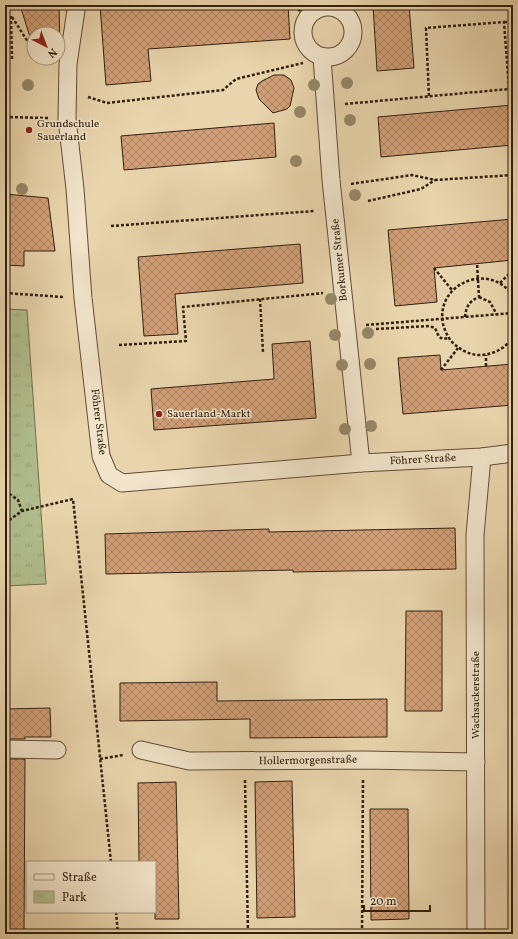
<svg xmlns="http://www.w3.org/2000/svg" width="518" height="939" font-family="Vollkorn,serif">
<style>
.park{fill:url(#park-tufts);stroke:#726f4e}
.building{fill:url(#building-cross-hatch);stroke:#32200d}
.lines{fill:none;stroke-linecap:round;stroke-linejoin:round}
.minor-casing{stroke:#604d35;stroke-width:19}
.path{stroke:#32200d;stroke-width:2.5;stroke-dasharray:3 2;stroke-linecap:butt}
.minor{stroke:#f1e4ca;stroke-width:17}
.tree{fill:#968767}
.poi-dot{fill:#8f2418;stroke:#f1e4ca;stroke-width:1.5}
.labels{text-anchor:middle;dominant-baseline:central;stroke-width:3;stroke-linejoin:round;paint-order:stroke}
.poi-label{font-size:11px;fill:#32200d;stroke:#f1e4ca;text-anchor:start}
.street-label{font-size:11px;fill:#32200d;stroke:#f1e4ca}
</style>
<defs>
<pattern id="park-tufts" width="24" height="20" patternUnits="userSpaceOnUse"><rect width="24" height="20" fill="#b1be8e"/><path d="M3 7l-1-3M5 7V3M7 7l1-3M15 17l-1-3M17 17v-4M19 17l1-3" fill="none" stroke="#99a379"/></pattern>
<pattern id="building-cross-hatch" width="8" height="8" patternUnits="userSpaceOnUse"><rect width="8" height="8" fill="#d2a078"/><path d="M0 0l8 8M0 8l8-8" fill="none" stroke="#ab8261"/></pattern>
</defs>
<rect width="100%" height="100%" fill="#e9d5ad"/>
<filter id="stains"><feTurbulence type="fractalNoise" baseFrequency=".005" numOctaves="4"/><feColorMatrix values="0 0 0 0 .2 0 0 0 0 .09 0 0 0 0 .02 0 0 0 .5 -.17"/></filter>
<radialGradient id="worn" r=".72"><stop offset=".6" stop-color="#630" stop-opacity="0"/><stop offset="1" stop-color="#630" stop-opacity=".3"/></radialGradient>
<path class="park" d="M5,309L27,310L46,584L5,586Z"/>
<g class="building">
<path d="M20,5H59L60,48H58V34H34V41L29,34Z"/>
<path d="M100,5H288L290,39L148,49L151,81L106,85Z"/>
<path d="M373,5H409L414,68L377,71Z"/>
<path d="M274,75H284L291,80L294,88L290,106L287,109L273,113L259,99L256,90L258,84L262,81Z"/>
<path d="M513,105V145L381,157L378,117Z"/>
<path d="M274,123L276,157L124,170L121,136Z"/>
<path d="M5,194L48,198L55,251H24V266L5,265Z"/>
<path d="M513,219V260L434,268L437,302L395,306L388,230Z"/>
<path d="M300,244L303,283L175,294L178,334L144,336L138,257Z"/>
<path d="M310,341L316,418L154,430L151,389L274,379L272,344Z"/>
<path d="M440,355L441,370L513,364V405L403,414L398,358Z"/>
<path d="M455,528L456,569L293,572V570L106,574L105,534L269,529V532Z"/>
<path d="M406,611H442V711H405Z"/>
<path d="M217,682V701L387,699V737L250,738V719L120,721V683Z"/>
<path d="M50,708L51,737H25V739H5V709Z"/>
<path d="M5,759H25L24,934H5Z"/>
<path d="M292,781L295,917L257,918L255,782Z"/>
<path d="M176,782L179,919H155V862H139L138,783Z"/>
<path d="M370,809H408L409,919L371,920Z"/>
</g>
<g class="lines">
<defs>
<g id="minor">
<circle cx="328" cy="32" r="25"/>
<path d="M76,10L68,64L67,119L75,189L83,298L101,456L109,475L122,483L361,463L482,457L513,453"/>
<path d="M322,57L331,180L361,463"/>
<path d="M5,749L57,750"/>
<path d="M141,750L189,761L363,760L476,762"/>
<path d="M476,934L475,535L482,457"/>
</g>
</defs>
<use href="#minor" class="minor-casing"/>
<g class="path">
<path d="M295,5L306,19"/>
<path d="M343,12L348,5"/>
<path d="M11,16L12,59"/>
<path d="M12,17L28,42L34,47"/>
<path d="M504,22H513"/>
<path d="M88,97L107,103L223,90L236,79L303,63"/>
<path d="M345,104L509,89L504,22L426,28L429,97"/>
<path d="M5,117L48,118"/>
<path d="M351,184L412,175L435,180L513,175"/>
<path d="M368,201L421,189L435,180"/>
<path d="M111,226L314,211"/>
<path d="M434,268L452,290"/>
<path d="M500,283L513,270"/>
<path d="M5,293L63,297"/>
<path d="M513,296C490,261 435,283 443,324C445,331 448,338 453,343C461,350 469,355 480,355C493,355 506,348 513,337"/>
<path d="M479,297L490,302L497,315"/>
<path d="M260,299L263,352"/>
<path d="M465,317C466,307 469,301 479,297L477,263"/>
<path d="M366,325L513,313"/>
<path d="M376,329L429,326L435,328L439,337L443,339L449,338"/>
<path d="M510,342L513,345"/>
<path d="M119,345L186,341L183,307L323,293"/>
<path d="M486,366V355"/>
<path d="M441,370L458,348"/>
<path d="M5,491L18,500L22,511"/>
<path d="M5,523L22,511L73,499L111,862"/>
<path d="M100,759L123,755"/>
<path d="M245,780L248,934"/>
<path d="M116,912L118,934"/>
<path d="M362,933L363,779"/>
<path d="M147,934L456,932"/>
</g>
<use href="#minor" class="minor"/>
</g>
<g class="tree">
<circle cx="347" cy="83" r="6"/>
<circle cx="28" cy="85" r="6"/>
<circle cx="314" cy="85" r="6"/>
<circle cx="300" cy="112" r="6"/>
<circle cx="350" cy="120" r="6"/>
<circle cx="296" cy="161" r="6"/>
<circle cx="22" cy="189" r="6"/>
<circle cx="355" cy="195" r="6"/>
<circle cx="331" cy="299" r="6"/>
<circle cx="368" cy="333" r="6"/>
<circle cx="335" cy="335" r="6"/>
<circle cx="370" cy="364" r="6"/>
<circle cx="342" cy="365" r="6"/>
<circle cx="371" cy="426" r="6"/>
<circle cx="345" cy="429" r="6"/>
</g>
<g class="poi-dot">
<circle cx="29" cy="130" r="4"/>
<circle cx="159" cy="414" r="4"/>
</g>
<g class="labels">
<g class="poi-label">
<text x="37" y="124">Grundschule<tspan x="37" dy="13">Sauerland</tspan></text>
<text x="167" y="414">Sauerland-Markt</text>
</g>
<g class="street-label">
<text transform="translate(340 260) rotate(-96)">Borkumer Straße</text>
<text transform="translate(98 422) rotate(83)">Föhrer Straße</text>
<text transform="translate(423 460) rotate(-3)">Föhrer Straße</text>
<text transform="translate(476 695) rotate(-90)">Wachsackerstraße</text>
<text transform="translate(308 761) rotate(-1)">Hollermorgenstraße</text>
</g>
</g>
<rect width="518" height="939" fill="none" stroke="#e9d5ad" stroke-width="20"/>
<rect x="6" y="6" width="506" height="927" fill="none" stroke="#32200d" stroke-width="2"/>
<rect x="10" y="10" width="498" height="919" fill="none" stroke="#32200d"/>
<rect x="26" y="861" width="130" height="52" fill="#f1e4ca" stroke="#a5967e"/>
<rect x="34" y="874" width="20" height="6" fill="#f1e4ca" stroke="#a5967e"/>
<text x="62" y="881" font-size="12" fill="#32200d">Straße</text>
<rect x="34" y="891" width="20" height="12" fill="url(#park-tufts)" stroke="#a5967e"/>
<text x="62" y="901" font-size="12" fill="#32200d">Park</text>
<g transform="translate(46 46) rotate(138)"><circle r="19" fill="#f1e4ca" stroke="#a5967e"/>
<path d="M0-3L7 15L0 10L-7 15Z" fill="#8f2418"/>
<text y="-6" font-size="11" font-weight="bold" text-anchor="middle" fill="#32200d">N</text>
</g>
<path d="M364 905v6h66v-6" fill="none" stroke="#32200d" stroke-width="2"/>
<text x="370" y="905" font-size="12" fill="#32200d" stroke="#f1e4ca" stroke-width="3" paint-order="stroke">20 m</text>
<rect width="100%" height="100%" filter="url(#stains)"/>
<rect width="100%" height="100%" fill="url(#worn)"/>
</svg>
